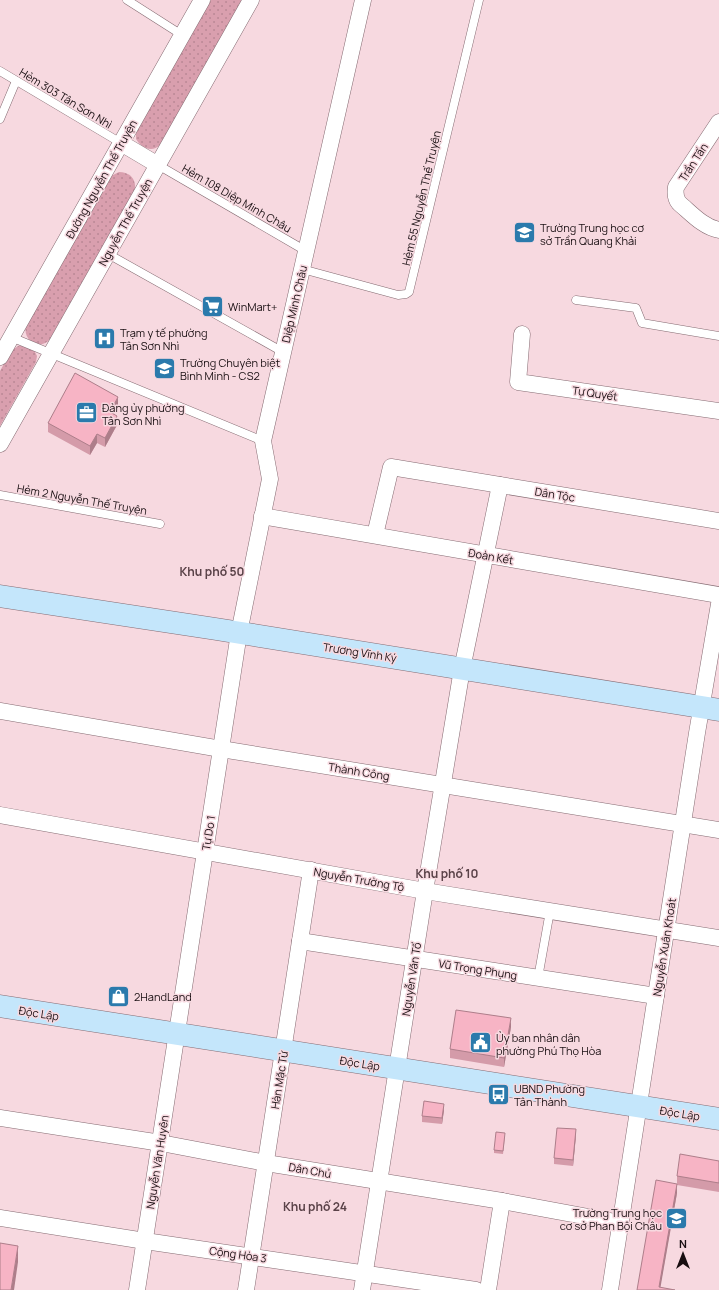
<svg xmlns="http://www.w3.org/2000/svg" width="719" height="1290" font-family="Manrope,sans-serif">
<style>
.grass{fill:url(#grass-dots)}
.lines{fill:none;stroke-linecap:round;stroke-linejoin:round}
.lane-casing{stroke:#856b72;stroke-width:9}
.street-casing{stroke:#856b72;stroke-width:17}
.secondary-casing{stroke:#856b72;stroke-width:23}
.lane{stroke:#fff;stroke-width:8}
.street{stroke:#fff;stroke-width:16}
.secondary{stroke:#c4e6fb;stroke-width:22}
.wall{fill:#d49ba9}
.shaded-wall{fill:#ad7e8a}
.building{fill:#f7b4c5;stroke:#ad7e8a}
.labels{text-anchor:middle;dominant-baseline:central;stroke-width:3;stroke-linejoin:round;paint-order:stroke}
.street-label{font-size:11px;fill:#180e11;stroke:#f7d9e0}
.poi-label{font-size:11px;fill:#180e11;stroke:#f7d9e0;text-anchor:start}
.neighbourhood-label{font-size:12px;font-weight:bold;fill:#5a4248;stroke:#f7d9e0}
</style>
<defs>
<pattern id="grass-dots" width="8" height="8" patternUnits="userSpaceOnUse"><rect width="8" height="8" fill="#d99fae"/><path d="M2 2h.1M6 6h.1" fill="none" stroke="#ba8895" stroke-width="1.8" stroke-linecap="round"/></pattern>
</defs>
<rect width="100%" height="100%" fill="#f7d9e0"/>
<g class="grass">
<path d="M211,0H243L160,145C152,153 141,148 136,139V132Z"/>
<path d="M119,172C129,172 136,178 135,189L50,339C41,351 22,341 26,326L111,176Z"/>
<path d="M22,345L34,350L37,356L36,362L0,426V371L11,351L18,346Z"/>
</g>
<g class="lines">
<defs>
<g id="lane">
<path d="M127,0L182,35"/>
<path d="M0,71L121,143"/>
<path d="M0,119L16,81"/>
<path d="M158,165L306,251"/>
<path d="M108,254L283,352"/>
<path d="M302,269L398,295L406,294L409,292L479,0"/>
<path d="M576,300L636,308L642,323L719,336"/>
<path d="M11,337L263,441"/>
<path d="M0,495L160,524"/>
<path d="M538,978L550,911"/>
</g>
<g id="street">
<path d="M719,122L676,187C675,193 675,198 679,203C691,213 703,227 719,230"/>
<path d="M121,143L158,165"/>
<path d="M522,334L518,382L719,411"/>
<path d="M0,357L202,0"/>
<path d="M0,444L251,0"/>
<path d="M262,516L719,595"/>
<path d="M375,535L391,467L719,521"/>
<path d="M0,711L221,749L719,830"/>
<path d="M0,815L425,891L719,938"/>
<path d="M300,941L656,996"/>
<path d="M0,1118L161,1143L266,1163L502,1201L621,1223"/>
<path d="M0,1218L145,1241L476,1290"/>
<path d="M137,1290L239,633L270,479L263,441L363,0"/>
<path d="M246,1290L311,870"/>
<path d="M362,1290L425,891L462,669L500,485"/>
<path d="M488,1290L502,1201"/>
<path d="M610,1290L697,733L719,604"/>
</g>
<g id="secondary">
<path d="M0,596L216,629L719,710"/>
<path d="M0,1006L719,1119"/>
</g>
</defs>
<use href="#lane" class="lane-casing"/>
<use href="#street" class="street-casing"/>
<use href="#secondary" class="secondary-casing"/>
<use href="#lane" class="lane"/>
<use href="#street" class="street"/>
<use href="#secondary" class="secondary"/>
</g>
<g class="wall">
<path d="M118,406L114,414L117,425L105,447L97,443L90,455L48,432V423Z"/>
<path d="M511,1027L504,1067L450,1058V1049Z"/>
<path d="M444,1110L442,1124L422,1122V1116Z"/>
<path d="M576,1135L573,1166L554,1164V1158Z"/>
<path d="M505,1136L503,1154L494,1153V1150Z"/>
<path d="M719,1161V1192L677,1185V1193L660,1287L637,1290L677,1184V1176Z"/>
</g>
<g class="shaded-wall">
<path d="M118,397V406L110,421V412Z"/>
<path d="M117,416V425L105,447V438Z"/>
<path d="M97,434V443L90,455V446Z"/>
<path d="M511,1018V1027L504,1067V1058Z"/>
<path d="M444,1104V1110L442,1124V1118Z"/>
<path d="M576,1129V1135L573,1166V1160Z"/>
<path d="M677,1184V1193L660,1290L659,1287Z"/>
<path d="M18,1246V1262L14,1290H11Z"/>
</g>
<g class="building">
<path d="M75,373L118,397L110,412L117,416L105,438L97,434L90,446L48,423Z"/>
<path d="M456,1010L511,1018L504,1058L450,1049Z"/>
<path d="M424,1101L444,1104L442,1118L422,1116Z"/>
<path d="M557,1128L576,1129L573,1160L554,1158Z"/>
<path d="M496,1132L505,1133L503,1151L494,1150Z"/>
<path d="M680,1154L719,1161V1183L677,1176Z"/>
<path d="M656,1180L677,1184L659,1287L675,1290H637Z"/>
<path d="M0,1243L18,1246L11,1290H0Z"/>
</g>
<defs>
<symbol id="school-square" viewBox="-11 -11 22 22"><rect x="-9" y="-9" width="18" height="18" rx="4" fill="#2b7aac" stroke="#f7d9e0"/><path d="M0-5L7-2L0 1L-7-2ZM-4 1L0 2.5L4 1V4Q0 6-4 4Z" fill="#fff"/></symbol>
<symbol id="supermarket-square" viewBox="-11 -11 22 22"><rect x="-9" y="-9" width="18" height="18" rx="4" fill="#2b7aac" stroke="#f7d9e0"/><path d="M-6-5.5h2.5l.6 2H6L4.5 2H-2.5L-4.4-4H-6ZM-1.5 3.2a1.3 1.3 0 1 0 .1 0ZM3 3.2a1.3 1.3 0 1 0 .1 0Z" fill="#fff"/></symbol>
<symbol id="hospital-square" viewBox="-11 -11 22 22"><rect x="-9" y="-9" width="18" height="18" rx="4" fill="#2b7aac" stroke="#f7d9e0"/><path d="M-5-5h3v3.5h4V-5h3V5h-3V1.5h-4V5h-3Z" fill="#fff"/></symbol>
<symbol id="office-square" viewBox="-11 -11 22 22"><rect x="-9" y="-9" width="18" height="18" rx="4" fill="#2b7aac" stroke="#f7d9e0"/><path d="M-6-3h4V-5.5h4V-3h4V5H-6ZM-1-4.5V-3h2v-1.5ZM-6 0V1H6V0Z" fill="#fff"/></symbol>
<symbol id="shop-square" viewBox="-11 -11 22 22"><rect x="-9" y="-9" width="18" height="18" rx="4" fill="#2b7aac" stroke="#f7d9e0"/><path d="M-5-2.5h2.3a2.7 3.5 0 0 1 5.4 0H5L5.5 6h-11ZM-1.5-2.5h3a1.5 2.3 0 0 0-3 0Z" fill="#fff"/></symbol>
<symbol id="civic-square" viewBox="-11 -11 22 22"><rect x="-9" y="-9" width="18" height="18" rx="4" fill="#2b7aac" stroke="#f7d9e0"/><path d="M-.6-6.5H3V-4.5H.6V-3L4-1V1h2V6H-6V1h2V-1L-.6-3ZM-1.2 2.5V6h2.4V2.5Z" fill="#fff"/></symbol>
<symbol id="bus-square" viewBox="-11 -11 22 22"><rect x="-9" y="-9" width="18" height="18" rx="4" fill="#2b7aac" stroke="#f7d9e0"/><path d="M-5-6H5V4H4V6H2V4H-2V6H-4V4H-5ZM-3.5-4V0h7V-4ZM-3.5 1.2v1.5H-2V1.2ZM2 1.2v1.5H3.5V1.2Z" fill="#fff"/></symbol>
</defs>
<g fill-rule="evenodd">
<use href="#school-square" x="512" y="220" width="25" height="25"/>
<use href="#supermarket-square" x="200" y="294" width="25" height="25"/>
<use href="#hospital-square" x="92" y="326" width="25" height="25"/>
<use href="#school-square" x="152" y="356" width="25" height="25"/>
<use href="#office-square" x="74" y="400" width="25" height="25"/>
<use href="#shop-square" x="106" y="984" width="25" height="25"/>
<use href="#civic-square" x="468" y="1030" width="25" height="25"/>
<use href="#bus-square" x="486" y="1082" width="25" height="25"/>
<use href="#school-square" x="664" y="1206" width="25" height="25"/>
</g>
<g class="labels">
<g class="street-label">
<text transform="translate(66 98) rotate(31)">Hẻm 303 Tân Sơn Nhì</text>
<text transform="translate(693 162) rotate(-57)">Trần Tấn</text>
<text transform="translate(101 179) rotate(-61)">Đường Nguyễn Thế Truyện</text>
<text transform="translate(237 198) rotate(30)">Hẻm 108 Diệp Minh Châu</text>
<text transform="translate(421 198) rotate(-77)">Hẻm 55 Nguyễn Thế Truyện</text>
<text transform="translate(125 222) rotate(-61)">Nguyễn Thế Truyện</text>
<text transform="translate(294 304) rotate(-77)">Diệp Minh Châu</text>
<text transform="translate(595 393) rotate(8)">Tự Quyết</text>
<text transform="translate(555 494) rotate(9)">Dân Tộc</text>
<text transform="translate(82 499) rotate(10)">Hẻm 2 Nguyễn Thế Truyện</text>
<text transform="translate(491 556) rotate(10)">Đoàn Kết</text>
<text transform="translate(360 652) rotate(9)">Trương Vĩnh Ký</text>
<text transform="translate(359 771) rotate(9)">Thành Công</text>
<text transform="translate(208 833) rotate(-81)">Tự Do 1</text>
<text transform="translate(359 879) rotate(10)">Nguyễn Trường Tộ</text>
<text transform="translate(664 947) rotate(-81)">Nguyễn Xuân Khoát</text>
<text transform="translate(478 969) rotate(9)">Vũ Trọng Phụng</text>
<text transform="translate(411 979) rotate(-81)">Nguyễn Văn Tố</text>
<text transform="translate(39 1013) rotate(9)">Độc Lập</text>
<text transform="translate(360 1063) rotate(9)">Độc Lập</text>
<text transform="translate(279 1080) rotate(-81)">Hàn Mặc Tử</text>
<text transform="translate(680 1113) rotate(9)">Độc Lập</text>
<text transform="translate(157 1162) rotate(-81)">Nguyễn Văn Huyên</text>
<text transform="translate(310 1170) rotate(10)">Dân Chủ</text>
<text transform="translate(238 1254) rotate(8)">Cộng Hòa 3</text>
</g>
<g class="poi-label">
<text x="540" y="227">Trường Trung học cơ<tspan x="540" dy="13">sở Trần Quang Khải</tspan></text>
<text x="228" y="306">WinMart+</text>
<text x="120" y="332">Trạm y tế phường<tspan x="120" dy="13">Tân Sơn Nhì</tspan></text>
<text x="180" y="362">Trường Chuyên biệt<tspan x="180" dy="13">Bình Minh - CS2</tspan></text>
<text x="102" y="407">Đảng ủy phường<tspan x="102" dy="13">Tân Sơn Nhì</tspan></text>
<text x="134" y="996">2HandLand</text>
<text x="496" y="1037">Ủy ban nhân dân<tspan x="496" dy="13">phường Phú Thọ Hòa</tspan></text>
<text x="514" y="1088">UBND Phường<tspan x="514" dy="13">Tân Thành</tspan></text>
<text x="662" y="1212" text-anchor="end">Trường Trung học<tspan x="662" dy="13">cơ sở Phan Bội Châu</tspan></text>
</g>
<g class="neighbourhood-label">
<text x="212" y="571">Khu phố 50</text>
<text x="447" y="873">Khu phố 10</text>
<text x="315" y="1206">Khu phố 24</text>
</g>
</g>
<g transform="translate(683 1254)" stroke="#f7d9e0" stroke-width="3" paint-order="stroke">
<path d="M0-3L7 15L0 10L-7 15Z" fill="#180e11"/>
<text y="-6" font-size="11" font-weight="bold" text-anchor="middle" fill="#180e11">N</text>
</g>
</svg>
